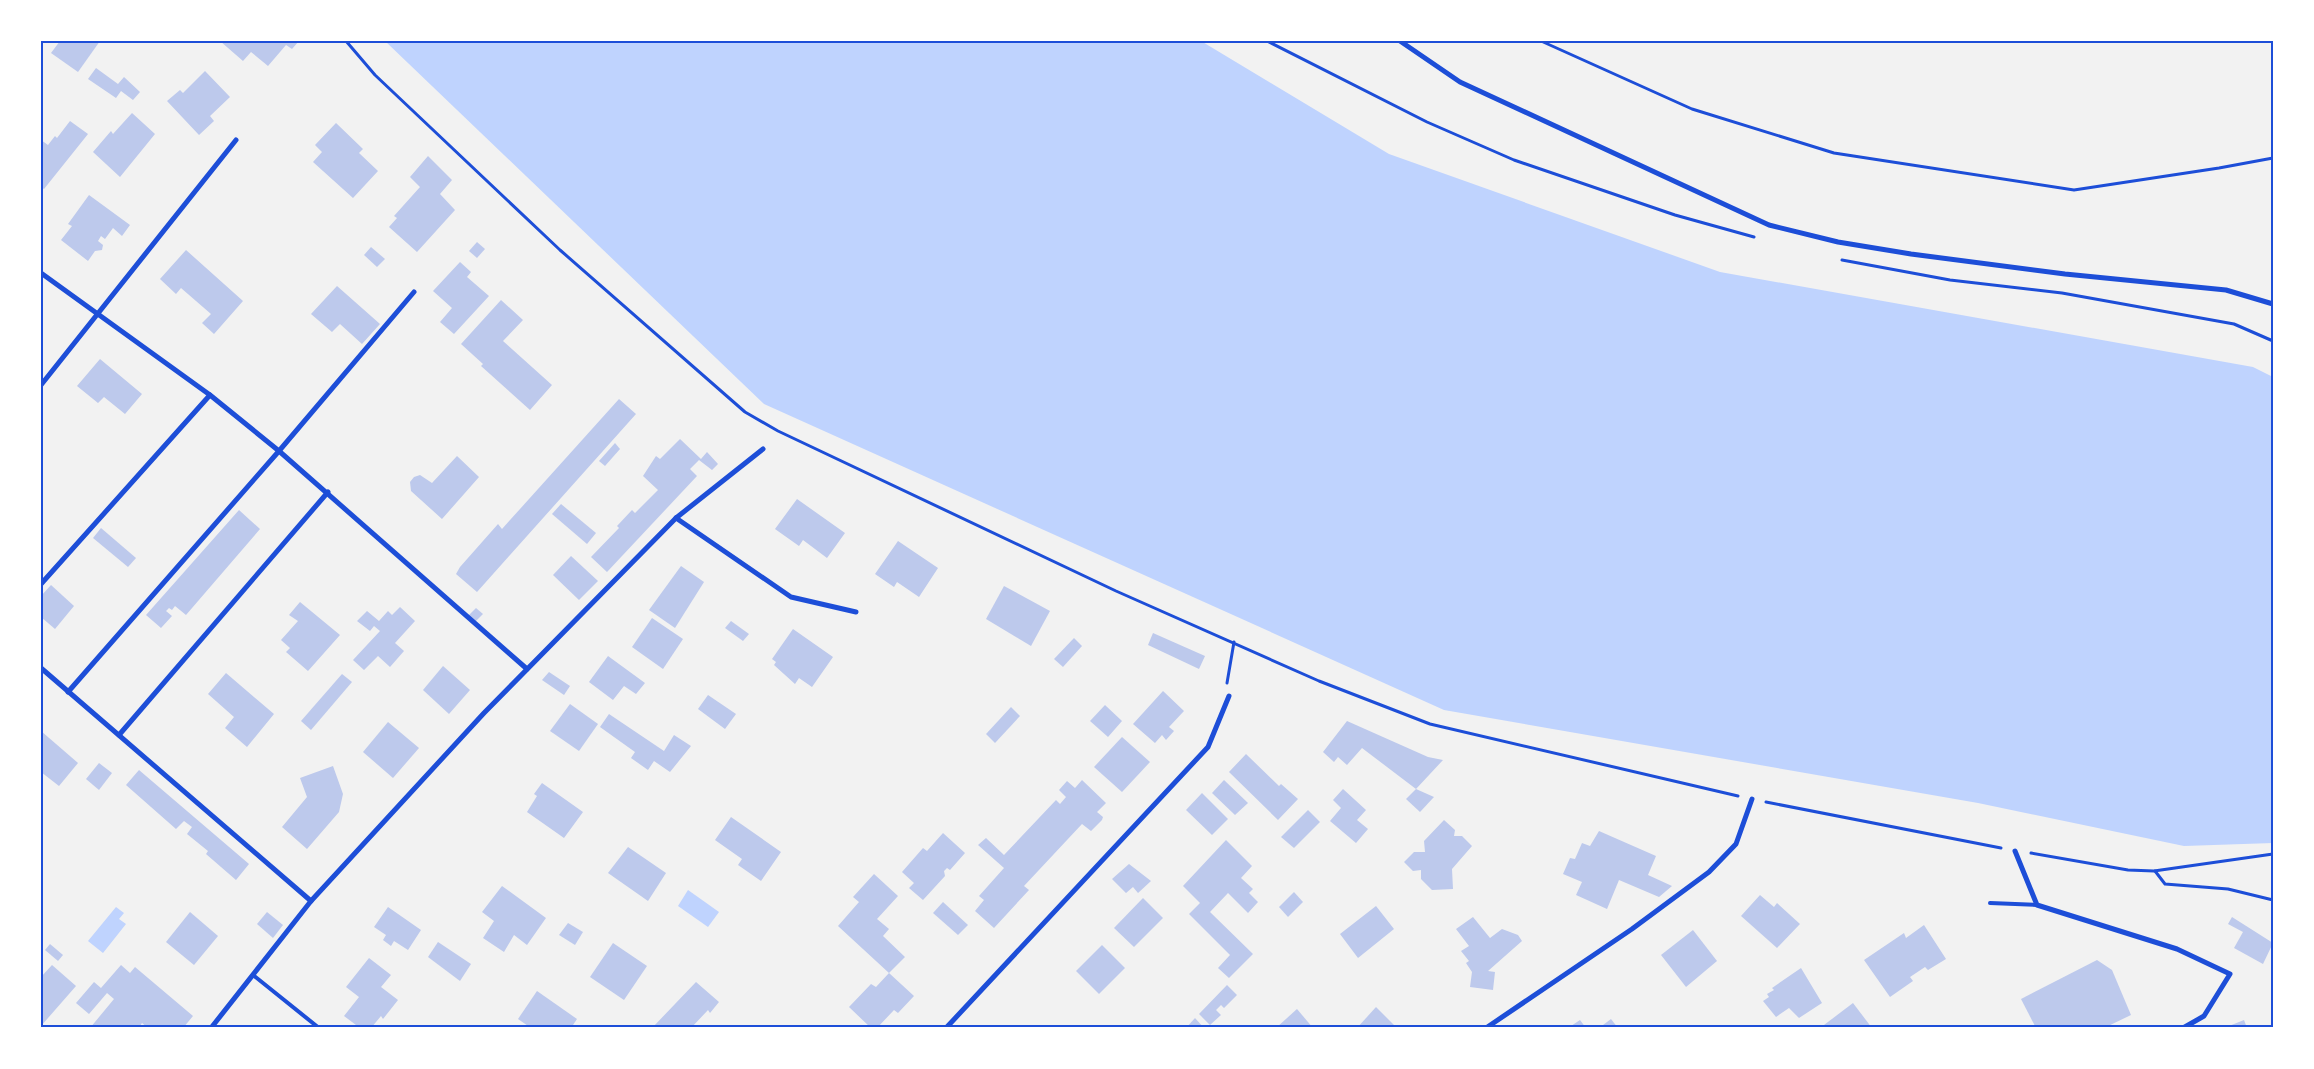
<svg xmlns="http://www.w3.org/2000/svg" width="2314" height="1069" font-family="Montserrat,sans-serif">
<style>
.water{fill:#bfd3fe}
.building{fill:#bdc9ec}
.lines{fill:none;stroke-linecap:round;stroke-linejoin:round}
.path{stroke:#1d4ed8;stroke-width:3}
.service{stroke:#1d4ed8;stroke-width:4}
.minor{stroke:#1d4ed8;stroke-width:5}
.neatline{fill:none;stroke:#1d4ed8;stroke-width:2}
</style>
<rect width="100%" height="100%" fill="#f2f2f2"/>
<g class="water">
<path d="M385,41H1201L1389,154L1720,272L2253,367L2273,377V843L2184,846L1978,803L1444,710L764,404Z"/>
<path d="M688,890L719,912L708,927L678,906Z"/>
<path d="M116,907L124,913L119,919L126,924L103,953L88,941Z"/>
</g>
<g class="building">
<path d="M60,41H100L78,72L51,53Z"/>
<path d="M220,41H299L292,49L286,45L268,66L251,52L243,61Z"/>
<path d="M96,68L118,84L124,77L140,92L133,100L121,91L116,98L88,79Z"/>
<path d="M205,71L230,97L210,116L214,121L199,135L167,101L180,90L183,93Z"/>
<path d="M132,113L155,134L120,177L93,152L111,131L113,134Z"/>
<path d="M70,121L88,134L44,189L41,187V140L48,145L55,136L57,138Z"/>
<path d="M336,123L363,149L359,153L378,171L353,198L313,162L322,152L315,145Z"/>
<path d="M428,156L452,180L440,194L455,210L417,252L389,227L397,218L394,216L420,187L410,177Z"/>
<path d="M89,195L130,225L122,236L113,228L105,239L101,236L98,241L103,245L102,250L95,251L88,261L61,240L72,226L68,224Z"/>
<path d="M477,242L485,249L477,258L469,251Z"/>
<path d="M371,247L385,259L377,267L364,255Z"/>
<path d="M186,250L243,301L214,334L202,323L211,314L181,288L176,294L160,279Z"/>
<path d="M460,262L471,272L467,277L489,296L454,334L440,322L452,308L433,291Z"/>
<path d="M337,286L380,324L362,344L340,324L332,332L311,314Z"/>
<path d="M501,300L523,320L503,341L552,385L530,410L481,366L483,364L461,344Z"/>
<path d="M100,359L142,394L125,414L104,397L98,403L77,386Z"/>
<path d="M619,399L636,414L477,592L456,574L460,567L498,524L502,529Z"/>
<path d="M680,439L701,459L707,452L718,464L712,470L699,460L690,469L697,476L607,572L591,557L619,528L617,526L632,510L635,513L658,490L643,476L656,456L660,459Z"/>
<path d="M615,443L620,449L605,466L599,461Z"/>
<path d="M457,456L479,477L442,519L411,491L410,482L414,477L420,475L432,483Z"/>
<path d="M797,499L845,533L827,558L803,540L799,546L775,529Z"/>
<path d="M561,504L596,533L587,544L552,514Z"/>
<path d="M239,510L260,529L186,615L175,606L172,610L169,608L166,611L172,616L161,628L146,615Z"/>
<path d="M101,528L136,558L128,567L93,538Z"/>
<path d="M898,541L938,568L919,597L897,582L894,587L875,574Z"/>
<path d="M571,556L598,581L579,600L553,575Z"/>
<path d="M681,566L704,582L675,628L649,610Z"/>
<path d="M51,585L74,606L55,629L41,617V596Z"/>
<path d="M1004,586L1050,611L1031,646L986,619Z"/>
<path d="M300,602L340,635L308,671L286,652L290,648L281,640L298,621L289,615Z"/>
<path d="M400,607L415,621L395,643L404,651L390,667L378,656L364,670L353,660L380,631L374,626L370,631L357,621L367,611L379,621L388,611L392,615Z"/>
<path d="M476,608L483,614L475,622L468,616Z"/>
<path d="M652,618L683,639L663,669L632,647Z"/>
<path d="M731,621L749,634L743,641L725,628Z"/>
<path d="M793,629L833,657L812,687L799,678L795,684L774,665L776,662L772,659Z"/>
<path d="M1153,633L1205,656L1199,669L1148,645Z"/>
<path d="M1074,638L1082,646L1063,667L1054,659Z"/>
<path d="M608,656L645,683L636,694L624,686L613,700L589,682Z"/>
<path d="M443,666L470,690L449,714L423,690Z"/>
<path d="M549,672L570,686L564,695L542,680Z"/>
<path d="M226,673L274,714L247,747L225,728L234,717L208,694Z"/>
<path d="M342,674L352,682L311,730L301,721Z"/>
<path d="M1163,691L1184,711L1169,727L1174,731L1166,740L1162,735L1155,743L1133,724Z"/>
<path d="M708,695L736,714L725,729L698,709Z"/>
<path d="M570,704L598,724L579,751L550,731Z"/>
<path d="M1105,705L1122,721L1108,737L1090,721Z"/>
<path d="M1011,707L1020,716L995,743L986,734Z"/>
<path d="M609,714L664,751L674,735L691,746L670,772L654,761L648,770L631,758L635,752L600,727Z"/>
<path d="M1347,721L1428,757L1443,760L1416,789L1362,748L1347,765L1338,757L1334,762L1323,752Z"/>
<path d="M388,722L419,748L393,778L363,752Z"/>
<path d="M41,731L78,763L59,786L41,772Z"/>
<path d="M1122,737L1150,762L1122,792L1094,767Z"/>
<path d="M1246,754L1279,786L1281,784L1298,799L1278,820L1229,772Z"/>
<path d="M99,763L112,773L99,790L86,779Z"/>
<path d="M333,766L343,794L339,812L307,849L282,827L307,797L300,778Z"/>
<path d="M139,770L249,864L236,880L206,854L208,851L187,834L192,827L184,821L176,829L126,785Z"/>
<path d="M1082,780L1106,803L1097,812L1103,817L1102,820L1091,831L1082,824L1024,886L1029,890L994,928L975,911L984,900L979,896L1004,868L978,845L986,838L1004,855L1056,800L1060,804L1066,797L1059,790L1067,781L1075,788Z"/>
<path d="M1224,780L1248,803L1235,815L1212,793Z"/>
<path d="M542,783L583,812L564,838L527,812L537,796L534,794Z"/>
<path d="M1343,789L1366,810L1357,820L1368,829L1356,843L1330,821L1341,808L1333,800Z"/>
<path d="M1416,789L1434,797L1420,812L1406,799Z"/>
<path d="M1202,793L1228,819L1212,835L1186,810Z"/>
<path d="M1308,810L1320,822L1294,848L1281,837Z"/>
<path d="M731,817L781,852L761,881L738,865L742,859L715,840Z"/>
<path d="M1444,820L1455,830L1454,836H1462L1472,846L1452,869L1453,889L1432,890L1421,879V870L1413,871L1404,862L1414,852H1425L1424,841Z"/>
<path d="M1599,831L1656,856L1648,875L1672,886L1659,897L1619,880L1607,909L1576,895L1582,882L1563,874L1570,858L1575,859L1582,843L1590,846Z"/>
<path d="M943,833L965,853L950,870L947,868L944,871L945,876L923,900L909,888L914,883L902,872L923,848L927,851Z"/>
<path d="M1226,840L1252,866L1241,878L1253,889L1249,893L1258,902L1248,913L1228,893L1210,912L1253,954L1229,978L1218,968L1230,955L1189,914L1200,903L1183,886Z"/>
<path d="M628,847L666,873L648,901L608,873Z"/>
<path d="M1129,864L1151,881L1138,893L1133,887L1126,893L1112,879Z"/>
<path d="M874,874L898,896L877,919L889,929L883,936L905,957L889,973L914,996L898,1013L894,1010L877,1028H871L849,1007L871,984L876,987L889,973L838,926L859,902L853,897Z"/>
<path d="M502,886L546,918L527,945L514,935L504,952L483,938L494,921L482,912Z"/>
<path d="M1294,892L1303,902L1288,917L1279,907Z"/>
<path d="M1760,895L1774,907L1777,903L1800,924L1777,948L1741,916Z"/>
<path d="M1143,898L1163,918L1134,947L1114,928Z"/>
<path d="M943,902L968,925L958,935L933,913Z"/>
<path d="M1376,906L1394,929L1358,958L1340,934Z"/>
<path d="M388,907L421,930L408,950L394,941L391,946L383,940L386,935L374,927Z"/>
<path d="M190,912L218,936L194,965L166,942Z"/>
<path d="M267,912L283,925L273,938L257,924Z"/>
<path d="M1473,917L1490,938L1502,929L1518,935L1522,941L1488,971L1495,972L1493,990L1470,987L1472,972L1466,963L1469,961L1461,951L1469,946L1456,929Z"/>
<path d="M2232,917L2273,943L2263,964L2234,948L2243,932L2228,924Z"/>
<path d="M568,923L583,932L575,945L559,935Z"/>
<path d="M1924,925L1946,959L1928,970L1925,967L1910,977L1913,981L1890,997L1864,960L1904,933L1906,938Z"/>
<path d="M1693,930L1717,961L1686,987L1661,955Z"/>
<path d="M438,942L471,964L460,981L428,957Z"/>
<path d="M613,943L647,966L624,1000L590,977Z"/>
<path d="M50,944L63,955L58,961L45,950Z"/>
<path d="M1102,945L1125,968L1099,994L1076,971Z"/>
<path d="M369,958L391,975L381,987L398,1000L383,1019L381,1016L371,1028H360L344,1016L359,997L346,987Z"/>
<path d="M2097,960L2112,970L2131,1015L2104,1028H2036L2021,999Z"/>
<path d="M52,965L76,986L41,1026V977Z"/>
<path d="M121,965L130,973L135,967L193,1016L183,1028H148L142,1023L140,1026L141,1028H90L114,999L107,993L89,1014L76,1003L94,982L101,988Z"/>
<path d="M1801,968L1822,1003L1799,1018L1789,1008L1776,1017L1763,1001L1769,997L1767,994L1774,990L1772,988Z"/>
<path d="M696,982L719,1002L710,1013L708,1010L691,1028L653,1027Z"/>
<path d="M1227,985L1237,995L1224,1008L1221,1005L1216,1010L1221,1015L1210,1025L1199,1014Z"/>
<path d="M537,991L577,1019L571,1028H531L518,1019Z"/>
<path d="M1853,1003L1872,1028H1827L1824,1025Z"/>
<path d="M1376,1007L1397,1028H1357Z"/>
<path d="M1297,1009L1313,1028H1276Z"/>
<path d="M1195,1018L1204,1028H1186Z"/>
<path d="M1611,1019L1618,1028H1605L1603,1025Z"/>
<path d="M1580,1020L1586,1028H1568Z"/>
<path d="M2244,1020L2247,1028H2224Z"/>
</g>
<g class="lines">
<g class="path">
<path d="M346,41L375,75L560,250L745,412L778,431L1116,591L1319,681L1430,724L1738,796"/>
<path d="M1267,41L1427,122L1514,160L1675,215L1754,237"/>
<path d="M1541,41L1692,109L1834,153L2074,190L2219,168L2273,158"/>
<path d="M1842,260L1950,280L2062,293L2234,324L2273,341"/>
<path d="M1227,683L1234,642"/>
<path d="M1766,802L2001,848"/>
<path d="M2031,853L2128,870L2154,871L2273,854"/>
<path d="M2155,871L2165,884L2228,889L2273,900"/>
</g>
<g class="service">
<path d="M1990,903L2037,905"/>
<path d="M253,975L319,1028"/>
</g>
<g class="minor">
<path d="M1400,41L1460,82L1769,225L1838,242L1911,254L2065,274L2226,290L2273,304"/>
<path d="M41,273L210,395L279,451L527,669"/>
<path d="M41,385L236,140"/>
<path d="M676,518L791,597L856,612"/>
<path d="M41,584L210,395"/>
<path d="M41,668L311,901"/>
<path d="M68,692L279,451L414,292"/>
<path d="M119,735L328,492"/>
<path d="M2015,851L2037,905L2177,949L2230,974L2204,1016L2183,1028"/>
<path d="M211,1028L311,901L484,713L676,518L763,449"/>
<path d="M946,1028L1208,747L1229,696"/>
<path d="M1486,1028L1632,929L1709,872L1736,844L1752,799"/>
</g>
</g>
<rect width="2314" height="1069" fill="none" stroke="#ffffff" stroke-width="85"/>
<rect x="42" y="42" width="2230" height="984" class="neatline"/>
</svg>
